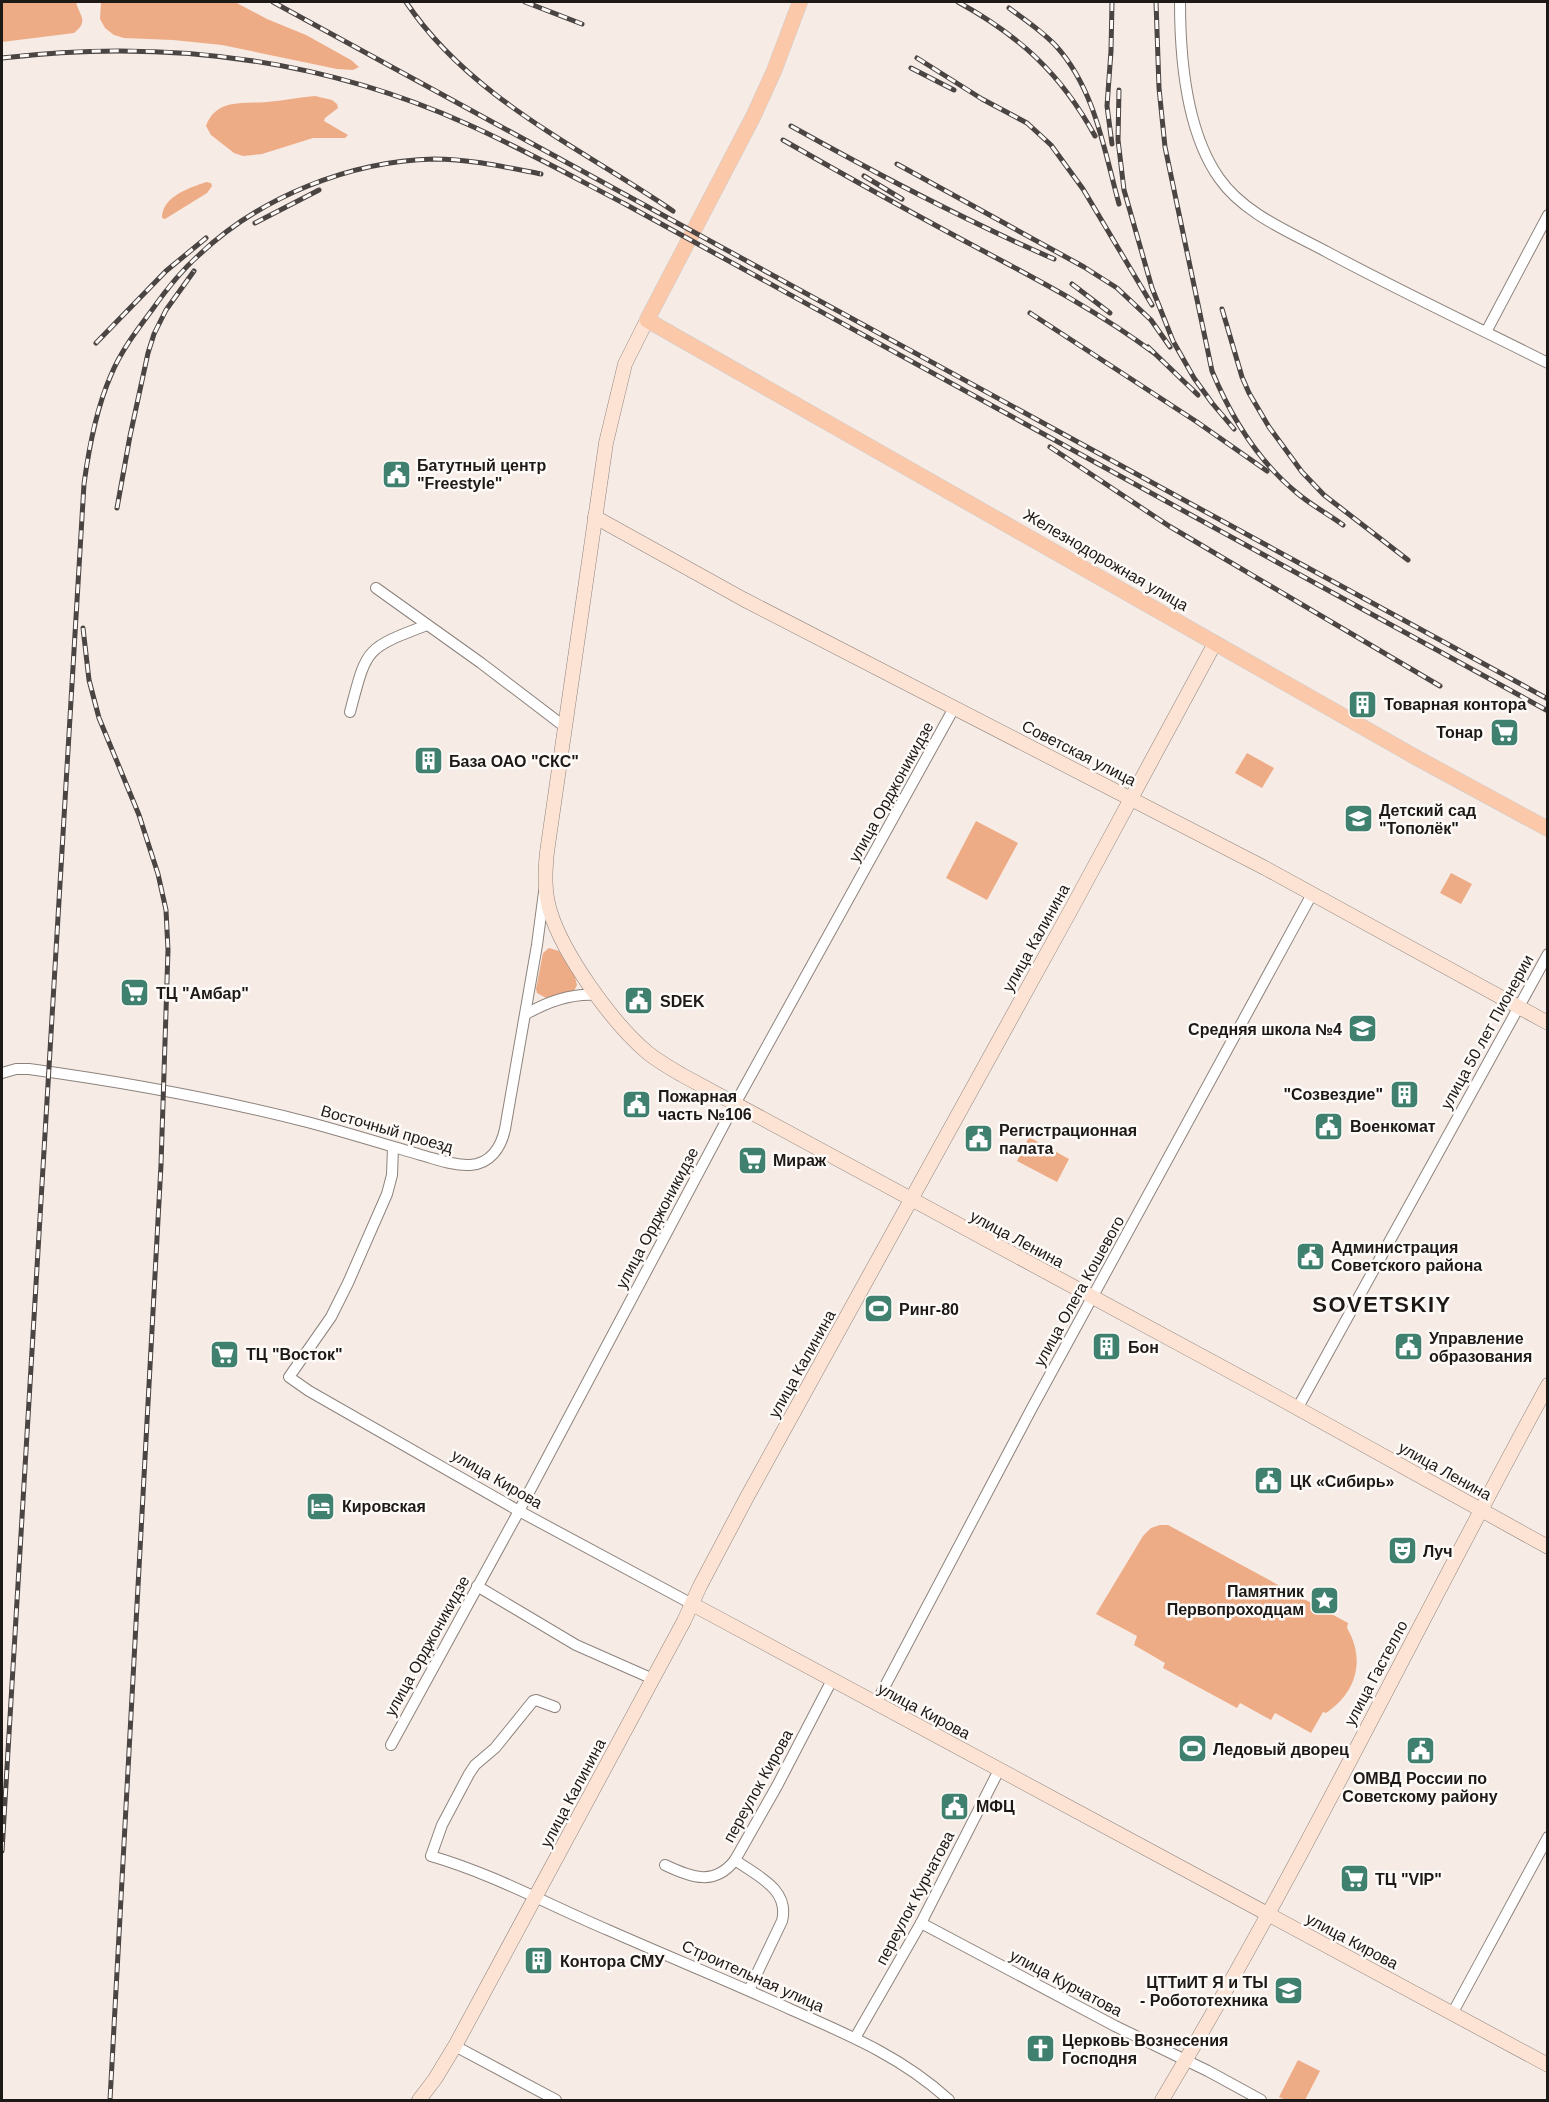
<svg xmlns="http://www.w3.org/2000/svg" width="1549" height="2102" font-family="Helvetica,sans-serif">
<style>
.green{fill:#eeac86}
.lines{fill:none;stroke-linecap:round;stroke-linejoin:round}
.street-casing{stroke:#8d837d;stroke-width:12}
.secondary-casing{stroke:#8d837d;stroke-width:15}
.primary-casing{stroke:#cdcccc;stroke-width:16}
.street{stroke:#fff;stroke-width:10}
.secondary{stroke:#fde3d4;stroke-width:14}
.primary{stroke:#fbc8a9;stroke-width:15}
.rail-casing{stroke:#4a4442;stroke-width:5}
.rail{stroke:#fefaf7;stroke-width:3;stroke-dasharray:9;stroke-linecap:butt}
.labels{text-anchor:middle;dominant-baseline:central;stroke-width:5;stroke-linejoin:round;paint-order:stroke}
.poi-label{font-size:16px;font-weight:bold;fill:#1d1917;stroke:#fefaf7;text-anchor:start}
.street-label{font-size:16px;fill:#1d1917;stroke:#fefaf7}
.district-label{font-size:22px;font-weight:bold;letter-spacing:1.5px;fill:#1d1917;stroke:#fefaf7}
</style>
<rect width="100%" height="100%" fill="#f6ebe5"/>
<g class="green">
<path d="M2,2H76C80,17 89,21 74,33L2,42Z"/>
<path d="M101,2H235L267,19L306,35L351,60L359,67L353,70L337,69L222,45L173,40L124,38L114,35L105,28L100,19Z"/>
<path d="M315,96L332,100L337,104L338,108L325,118L324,121L348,135L345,138H313L262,154L243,156L234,153L211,135L206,126C216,98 244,104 267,102C283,101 299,97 315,96Z"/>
<path d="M206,182L211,183L212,186L207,193L165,219L162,218C162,196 190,188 206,182Z"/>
<path d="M1247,753L1274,768L1262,788L1235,773Z"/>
<path d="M976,821L1018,843L987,900L946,878Z"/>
<path d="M1451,873L1472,884L1461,904L1440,893Z"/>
<path d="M549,948L559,951L575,977L577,985L574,991L546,998L537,993L536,989L543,953Z"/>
<path d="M1029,1137L1069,1159L1057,1182L1017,1161Z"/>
<path d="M1160,1525H1168L1348,1623L1347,1628C1366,1660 1356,1693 1326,1713L1323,1712L1311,1733L1275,1713L1271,1720L1240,1703L1237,1708L1163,1668L1165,1663L1134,1645L1137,1636L1096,1614L1143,1536L1151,1528Z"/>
<path d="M1298,2060L1320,2071L1305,2100H1286L1279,2097Z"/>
</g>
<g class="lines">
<defs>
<g id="street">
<path d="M1180,2C1180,57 1186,131 1219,178C1244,214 1290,232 1327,252C1400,291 1474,326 1548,363"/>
<path d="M1486,332L1548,215"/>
<path d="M376,588L481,663L565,727"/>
<path d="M350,712C367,648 364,649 427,625"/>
<path d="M526,1014C547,1002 572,993 597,995"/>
<path d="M2,1073L16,1069H29C124,1082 218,1099 311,1123C348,1133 384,1144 421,1155C436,1159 453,1166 470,1165C490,1164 501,1148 505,1129L537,945L544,892"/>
<path d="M393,1147L392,1175L387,1194L348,1283L331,1317L289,1377L309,1391L519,1511L692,1604"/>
<path d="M1297,1409L1548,954"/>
<path d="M477,1586L576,1645L653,1679"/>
<path d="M876,1703L1033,1406L1312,894"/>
<path d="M555,1707L536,1700L533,1701L495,1748L475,1765L469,1774L442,1825L431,1856C493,1874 549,1905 608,1930C669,1957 731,1982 792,2010C849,2035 902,2057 949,2100"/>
<path d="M391,1745L519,1511L735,1104L954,708"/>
<path d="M665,1865C692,1878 715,1886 735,1860"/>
<path d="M921,1923L1115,2026L1208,2071L1261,2100"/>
<path d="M749,1990L782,1921C790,1889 757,1876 735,1860L777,1786L832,1680"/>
<path d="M1452,2014L1548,1837"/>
<path d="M855,2038L921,1923L999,1770"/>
<path d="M455,2046L556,2100"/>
</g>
<g id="secondary">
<path d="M647,320L625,364L606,443L547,852C545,872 544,891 550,911C563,954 612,1023 648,1053C658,1061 670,1068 682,1075L1270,1393L1548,1547"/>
<path d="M595,517L743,599L1265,868L1548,1023"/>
<path d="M692,1604L1548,2065"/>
<path d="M419,2100L435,2079L455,2046L684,1621L700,1586L747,1497L1073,906L1215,643"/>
<path d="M1162,2100C1301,1868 1418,1623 1548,1385"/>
</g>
<path id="primary" d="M800,2L774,71L753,117L647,320L1417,758L1548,829"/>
</defs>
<use href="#street" class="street-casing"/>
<use href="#secondary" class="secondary-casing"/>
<use href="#primary" class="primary-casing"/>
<use href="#street" class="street"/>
<use href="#secondary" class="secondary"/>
<use href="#primary" class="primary"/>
<defs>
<g id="rail">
<path d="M273,2L1548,699"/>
<path d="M406,2C470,98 581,148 673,211"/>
<path d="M525,2L582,24"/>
<path d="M958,2C1020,36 1061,74 1095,136"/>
<path d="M1112,2L1111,51L1107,106L1112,144"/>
<path d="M1156,2L1159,88L1165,147L1212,371C1231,417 1258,461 1297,493C1311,505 1328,514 1343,525"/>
<path d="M1009,8C1025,20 1042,31 1056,46C1095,89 1104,150 1119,204"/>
<path d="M2,58C163,39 318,57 467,124C521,148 573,177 625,204L1548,711"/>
<path d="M917,58L982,99L1027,123L1051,145L1083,189L1152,305"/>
<path d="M911,68L954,90"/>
<path d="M1119,90L1118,140L1124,190L1152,288L1173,341L1194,378L1212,403L1234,429"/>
<path d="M791,126C877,174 964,220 1054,259"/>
<path d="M783,140C846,176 910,212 974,246C1036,279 1098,311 1154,353"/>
<path d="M897,164L1084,267L1117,288L1151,320L1170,347"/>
<path d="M864,176L902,199"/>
<path d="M255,223L319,190"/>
<path d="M1072,284L1110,313"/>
<path d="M1222,309L1242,377L1249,393L1269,427L1302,472L1324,495L1408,560"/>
<path d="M1030,313L1197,422L1267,471"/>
<path d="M96,343L166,271L206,238"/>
<path d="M1148,347L1198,395"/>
<path d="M1050,447L1169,526L1440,686"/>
<path d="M117,508L130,436L148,353L154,334L166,310L194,271"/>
<path d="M83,628L89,680L99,718L139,815L158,874L166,910L168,950L161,1165L110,2100"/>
<path d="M2,1851L84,484C89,447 96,409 111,375C121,351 137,330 152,310C166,290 181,271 199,255C260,197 350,161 434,159C470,159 505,167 541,174"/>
</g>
</defs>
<use href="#rail" class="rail-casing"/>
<use href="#rail" class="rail"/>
</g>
<defs>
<symbol id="civic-square" viewBox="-11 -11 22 22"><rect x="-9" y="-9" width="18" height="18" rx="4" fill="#40806f" stroke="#fefaf7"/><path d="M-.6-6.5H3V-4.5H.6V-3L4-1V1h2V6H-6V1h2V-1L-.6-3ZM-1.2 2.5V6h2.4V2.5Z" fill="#fff"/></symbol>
<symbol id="building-square" viewBox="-11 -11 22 22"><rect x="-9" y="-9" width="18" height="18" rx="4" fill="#40806f" stroke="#fefaf7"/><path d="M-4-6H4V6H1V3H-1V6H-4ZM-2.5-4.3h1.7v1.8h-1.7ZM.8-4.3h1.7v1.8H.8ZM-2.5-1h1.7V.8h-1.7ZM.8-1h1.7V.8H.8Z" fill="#fff"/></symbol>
<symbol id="supermarket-square" viewBox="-11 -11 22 22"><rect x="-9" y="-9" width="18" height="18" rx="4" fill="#40806f" stroke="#fefaf7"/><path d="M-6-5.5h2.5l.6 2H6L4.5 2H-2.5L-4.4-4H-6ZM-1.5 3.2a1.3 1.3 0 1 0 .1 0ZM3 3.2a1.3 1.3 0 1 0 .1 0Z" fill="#fff"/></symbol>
<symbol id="school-square" viewBox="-11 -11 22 22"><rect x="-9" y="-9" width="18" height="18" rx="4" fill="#40806f" stroke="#fefaf7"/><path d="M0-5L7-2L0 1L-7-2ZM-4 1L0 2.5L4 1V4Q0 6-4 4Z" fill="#fff"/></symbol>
<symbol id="stadium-square" viewBox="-11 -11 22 22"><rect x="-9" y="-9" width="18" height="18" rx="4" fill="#40806f" stroke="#fefaf7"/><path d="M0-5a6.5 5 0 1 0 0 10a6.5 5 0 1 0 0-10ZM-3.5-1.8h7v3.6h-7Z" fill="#fff"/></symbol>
<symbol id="hotel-square" viewBox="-11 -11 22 22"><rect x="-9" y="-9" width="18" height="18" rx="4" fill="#40806f" stroke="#fefaf7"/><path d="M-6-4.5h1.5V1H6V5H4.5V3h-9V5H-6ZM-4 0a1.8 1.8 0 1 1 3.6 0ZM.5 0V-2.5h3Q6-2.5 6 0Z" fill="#fff"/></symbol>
<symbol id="theatre-square" viewBox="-11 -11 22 22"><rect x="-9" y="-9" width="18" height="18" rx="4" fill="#40806f" stroke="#fefaf7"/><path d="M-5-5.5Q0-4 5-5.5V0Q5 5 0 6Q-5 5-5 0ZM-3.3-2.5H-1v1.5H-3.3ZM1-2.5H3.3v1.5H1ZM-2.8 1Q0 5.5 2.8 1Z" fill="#fff"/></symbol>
<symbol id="sight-square" viewBox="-11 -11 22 22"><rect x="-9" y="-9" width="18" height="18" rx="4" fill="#40806f" stroke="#fefaf7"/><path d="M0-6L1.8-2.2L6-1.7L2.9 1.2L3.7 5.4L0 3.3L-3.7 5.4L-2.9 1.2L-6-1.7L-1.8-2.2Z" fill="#fff"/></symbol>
<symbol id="church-square" viewBox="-11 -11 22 22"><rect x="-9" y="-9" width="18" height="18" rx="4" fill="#40806f" stroke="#fefaf7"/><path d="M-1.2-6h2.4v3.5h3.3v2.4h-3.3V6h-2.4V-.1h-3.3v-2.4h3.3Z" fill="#fff"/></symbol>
</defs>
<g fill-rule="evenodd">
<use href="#civic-square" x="380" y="458" width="33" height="33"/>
<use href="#building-square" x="1346" y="688" width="33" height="33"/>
<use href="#supermarket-square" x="1488" y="716" width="33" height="33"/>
<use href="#building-square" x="412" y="744" width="33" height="33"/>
<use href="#school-square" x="1342" y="802" width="33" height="33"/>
<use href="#supermarket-square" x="118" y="976" width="33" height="33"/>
<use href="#civic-square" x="622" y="984" width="33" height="33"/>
<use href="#school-square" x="1346" y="1012" width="33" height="33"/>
<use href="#building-square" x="1388" y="1078" width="33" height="33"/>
<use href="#civic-square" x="620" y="1088" width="33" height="33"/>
<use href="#civic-square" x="1312" y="1110" width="33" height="33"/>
<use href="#civic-square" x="962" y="1122" width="33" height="33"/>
<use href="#supermarket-square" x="736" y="1144" width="33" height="33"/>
<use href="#civic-square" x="1294" y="1240" width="33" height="33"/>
<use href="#stadium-square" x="862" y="1292" width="33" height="33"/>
<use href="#building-square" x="1090" y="1330" width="33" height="33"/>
<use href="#civic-square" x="1392" y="1330" width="33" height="33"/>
<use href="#supermarket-square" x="208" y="1338" width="33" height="33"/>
<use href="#civic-square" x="1252" y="1464" width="33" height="33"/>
<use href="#hotel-square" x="304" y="1490" width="33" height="33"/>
<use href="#theatre-square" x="1386" y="1534" width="33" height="33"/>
<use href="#sight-square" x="1308" y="1584" width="33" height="33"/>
<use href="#stadium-square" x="1176" y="1732" width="33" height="33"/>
<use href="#civic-square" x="1404" y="1734" width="33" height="33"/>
<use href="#civic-square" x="938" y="1790" width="33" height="33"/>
<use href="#supermarket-square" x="1338" y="1862" width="33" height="33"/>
<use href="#building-square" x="522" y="1944" width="33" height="33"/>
<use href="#school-square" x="1272" y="1974" width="33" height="33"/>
<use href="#church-square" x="1024" y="2032" width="33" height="33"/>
</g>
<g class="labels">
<g class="poi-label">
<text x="417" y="465">Батутный центр<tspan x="417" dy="18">"Freestyle"</tspan></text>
<text x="1384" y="704">Товарная контора</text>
<text x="1483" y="732" text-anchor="end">Тонар</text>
<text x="449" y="761">База ОАО "СКС"</text>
<text x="1379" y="810">Детский сад<tspan x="1379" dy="18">"Тополёк"</tspan></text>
<text x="156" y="993">ТЦ "Амбар"</text>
<text x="660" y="1001">SDEK</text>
<text x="1342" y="1029" text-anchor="end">Средняя школа №4</text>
<text x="1383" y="1094" text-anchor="end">"Созвездие"</text>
<text x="658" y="1096">Пожарная<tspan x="658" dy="18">часть №106</tspan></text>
<text x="1350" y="1126">Военкомат</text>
<text x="999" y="1130">Регистрационная<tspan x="999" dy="18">палата</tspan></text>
<text x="773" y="1160">Мираж</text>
<text x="1331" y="1247">Администрация<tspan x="1331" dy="18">Советского района</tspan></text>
<text x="899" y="1309">Ринг-80</text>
<text x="1429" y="1338">Управление<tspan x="1429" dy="18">образования</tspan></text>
<text x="1128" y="1347">Бон</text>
<text x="246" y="1354">ТЦ "Восток"</text>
<text x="1290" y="1481">ЦК «Сибирь»</text>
<text x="342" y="1506">Кировская</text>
<text x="1423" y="1551">Луч</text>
<text x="1304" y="1591" text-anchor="end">Памятник<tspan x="1304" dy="18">Первопроходцам</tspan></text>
<text x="1213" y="1749">Ледовый дворец</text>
<text x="1420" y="1778" text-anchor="middle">ОМВД России по<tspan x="1420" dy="18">Советскому району</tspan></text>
<text x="976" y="1806">МФЦ</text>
<text x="1375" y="1879">ТЦ "VIP"</text>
<text x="560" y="1961">Контора СМУ</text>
<text x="1268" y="1982" text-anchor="end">ЦТТиИТ Я и ТЫ<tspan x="1268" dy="18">- Робототехника</tspan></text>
<text x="1062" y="2040">Церковь Вознесения<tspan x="1062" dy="18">Господня</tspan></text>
</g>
<g class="street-label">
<text transform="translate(1106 560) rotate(30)">Железнодорожная улица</text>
<text transform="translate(1079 753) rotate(27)">Советская улица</text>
<text transform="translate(891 792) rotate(-61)">улица Орджоникидзе</text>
<text transform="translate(1036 938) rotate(-61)">улица Калинина</text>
<text transform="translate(1487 1032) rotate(-61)">улица 50 лет Пионерии</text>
<text transform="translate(387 1129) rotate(16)">Восточный проезд</text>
<text transform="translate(657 1218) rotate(-62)">улица Орджоникидзе</text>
<text transform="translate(1017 1239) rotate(28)">улица Ленина</text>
<text transform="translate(1079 1291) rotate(-61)">улица Олега Кошевого</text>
<text transform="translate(802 1364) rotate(-61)">улица Калинина</text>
<text transform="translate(1445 1471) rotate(29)">улица Ленина</text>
<text transform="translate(497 1479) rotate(30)">улица Кирова</text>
<text transform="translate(427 1646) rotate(-61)">улица Орджоникидзе</text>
<text transform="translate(1376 1673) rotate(-62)">улица Гастелло</text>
<text transform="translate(924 1711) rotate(28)">улица Кирова</text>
<text transform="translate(758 1786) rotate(-61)">переулок Кирова</text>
<text transform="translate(573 1793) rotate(-62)">улица Калинина</text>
<text transform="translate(915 1898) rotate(-62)">переулок Курчатова</text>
<text transform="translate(1352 1941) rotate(28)">улица Кирова</text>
<text transform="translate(753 1976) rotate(24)">Строительная улица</text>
<text transform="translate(1066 1983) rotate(28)">улица Курчатова</text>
</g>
<g class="district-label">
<text x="1382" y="1304">SOVETSKIY</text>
</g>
</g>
<rect width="1549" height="2102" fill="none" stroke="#1d1917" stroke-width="6"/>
</svg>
